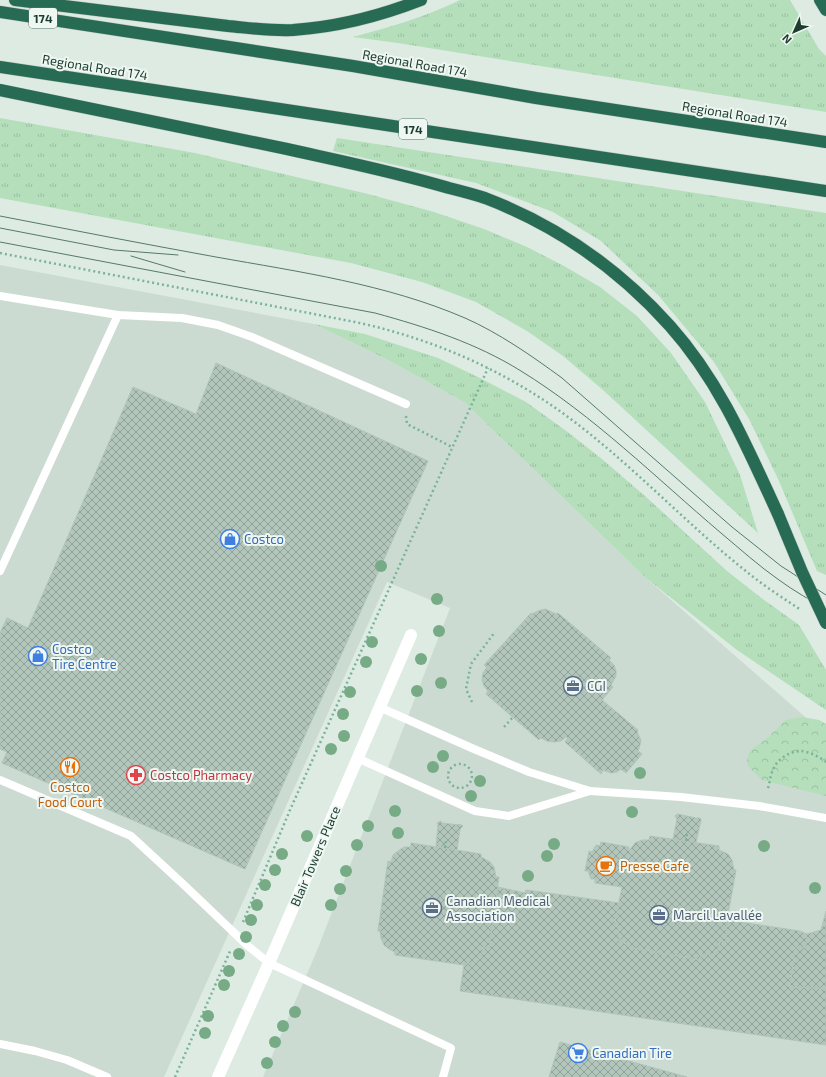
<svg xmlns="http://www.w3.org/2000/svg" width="826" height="1077" font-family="'Exo 2',sans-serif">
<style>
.built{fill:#ccdbd2}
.grass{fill:url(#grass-tufts)}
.forest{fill:url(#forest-crowns)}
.building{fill:url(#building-cross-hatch);stroke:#afc5b9}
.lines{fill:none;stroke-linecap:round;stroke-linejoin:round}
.highway-casing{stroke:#c0c8c5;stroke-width:13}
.path{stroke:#7ab29a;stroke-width:2.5;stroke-dasharray:2 3;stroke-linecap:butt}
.lane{stroke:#fff;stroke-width:8}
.street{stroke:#fff;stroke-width:12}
.highway{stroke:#276b54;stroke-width:12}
.tram{stroke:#57786b;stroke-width:1}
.highway-bridge-casing{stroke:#c0c8c5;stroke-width:13;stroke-linecap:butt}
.highway-bridge{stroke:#276b54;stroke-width:12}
.tree{fill:#77ab86}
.labels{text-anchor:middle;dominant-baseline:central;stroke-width:4;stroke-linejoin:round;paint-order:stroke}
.shield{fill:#eef7f2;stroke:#5c746a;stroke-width:1}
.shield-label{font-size:12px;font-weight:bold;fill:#1d3c30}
.street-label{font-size:13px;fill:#1d3c30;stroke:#eef7f2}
.shop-label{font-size:13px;fill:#366cbe;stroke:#eef7f2;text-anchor:start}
.service-label{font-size:13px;fill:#4e5e75;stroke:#eef7f2;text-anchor:start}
.health-label{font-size:13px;fill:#be3a42;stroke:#eef7f2;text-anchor:start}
.food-label{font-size:13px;fill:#c56008;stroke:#eef7f2}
</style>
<defs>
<pattern id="grass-tufts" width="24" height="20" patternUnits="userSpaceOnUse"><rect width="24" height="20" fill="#b4dfba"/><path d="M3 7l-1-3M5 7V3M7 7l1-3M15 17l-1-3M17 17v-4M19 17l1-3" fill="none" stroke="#9ac0a0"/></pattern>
<pattern id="forest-crowns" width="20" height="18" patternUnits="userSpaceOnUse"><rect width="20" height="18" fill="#b4dfba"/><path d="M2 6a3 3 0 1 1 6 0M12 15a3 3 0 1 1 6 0" fill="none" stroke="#9ac0a0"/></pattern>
<pattern id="building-cross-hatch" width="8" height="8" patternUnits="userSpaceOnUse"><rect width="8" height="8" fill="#b3c6bc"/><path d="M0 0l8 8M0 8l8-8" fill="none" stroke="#91a299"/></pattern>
</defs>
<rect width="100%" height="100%" fill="#ddebe3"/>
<path class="built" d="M0,265L314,324L388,360L464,402L646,578L826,735V1077H263L318,948L450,608L387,582L164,1077H0Z"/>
<g class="grass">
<path d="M460,0H790L819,49L826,56V112L398,43L353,37C389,27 426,17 460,0Z"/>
<path d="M0,118L195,153L368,194L434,212L484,229L527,247L564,266L600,287L637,316L671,353L705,402L740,475L758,533L603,390L563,356L527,331L476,302L422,282L351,263L0,198Z"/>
<path d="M337,138L826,213V575L817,571L779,481L749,419L714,362L659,296L601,241L553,212L476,183L333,151Z"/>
<path d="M314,324L365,334L438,358L480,378L526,402L565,430L602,459L645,496L727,571L760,597L799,625L826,670V710L737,650L646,578L464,402L388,360Z"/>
</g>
<path class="forest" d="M802,717L819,720L826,724V796L762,780L748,766L747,759L749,753L753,748L765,740L786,720Z"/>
<g class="building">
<path d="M216,363L428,461L245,869L2,763L7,752L0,749V633L7,618L28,628L133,387L196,414Z"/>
<path d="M545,609L556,614L558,613L611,658L609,660L614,665L616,671V676L611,685L613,687L602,700L638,730L637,732L641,740L640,745L638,751L642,754L626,773L621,769L617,772L611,773L603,770L601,774L565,742L568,738L566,737L561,741L554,742L547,741L541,738L539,740L486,694L488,691L484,686L482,680L483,673L487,667L484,665L531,613L532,614L538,611Z"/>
<path d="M677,814L696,818H700L701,820L696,843L673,839L677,819L675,816Z"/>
<path d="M441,821L442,823L459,825V824L463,826L460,829L457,850L436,846L438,825L437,823Z"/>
<path d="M650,836L719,846V850L728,854L732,860L734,870H736L727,920L726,942L720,941L717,954L701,955L700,960L633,948L620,941L618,927L614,926L622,887L595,883V879H591L588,871H585L589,851L592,852L596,845L600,846L601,842L629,847V851L635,843L642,840H649Z"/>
<path d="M411,843L481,854V857L490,862L494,867L496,877H499L489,949L484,947L478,961L464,965L395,955V952L389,949L384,945L381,938L380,931H378L388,861L391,862L393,855L398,851L404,847H411Z"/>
<path d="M498,887L525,893L526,890L619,903L614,926L618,927L620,941L633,948L700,960L701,955L717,954L720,941L726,942L727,920L800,931L807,934L806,948L795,947L790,987L820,988L826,991V1045L460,991L464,965L478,961L484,947L489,949Z"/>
<path d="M826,911V991L820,988L790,987L795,947L806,948L807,934L821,930Z"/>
<path d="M560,1042L687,1077H549Z"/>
</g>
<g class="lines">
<defs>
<g id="highway">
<path d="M15,0L228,26C250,28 271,31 293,30C337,27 380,16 421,0"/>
<path d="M820,0L826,10"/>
<path d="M0,12L353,66L536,98L826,142"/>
<path d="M0,67L826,191"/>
<path d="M0,90C96,110 192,129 287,149C341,161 396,172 449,188C461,191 473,194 485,198C556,225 619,269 670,326C720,382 747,447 778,514"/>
</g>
</defs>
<use href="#highway" class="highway-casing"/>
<g class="path">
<path d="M0,253L355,322C435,339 511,373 576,423C636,469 688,525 747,572C764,586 783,598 801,610"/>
<path d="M406,416L407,424L452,447"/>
<path d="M472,702L466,689L471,664L495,632"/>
<path d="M504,727L513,717"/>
<circle cx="460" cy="776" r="12"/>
<path d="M768,788C770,782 770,776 773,770C776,760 790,751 800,751C808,751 820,757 826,762"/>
<path d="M686,841L687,833"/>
<path d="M445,848L446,841"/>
<path d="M243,922L290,810L488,368"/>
<path d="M175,1077L231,949"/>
</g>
<g class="lane">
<path d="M0,296L118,315L182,318L218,325L252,337L406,404"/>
<path d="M0,571L118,315"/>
<path d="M379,707L474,749L529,772L590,791L681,797L759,806L826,818"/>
<path d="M357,758L475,811L509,816L590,791"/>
<path d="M0,780L131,836L183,884L248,946L269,963L451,1048L443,1077"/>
<path d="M0,1044L35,1051L67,1060L107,1077"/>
</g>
<path class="street" d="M218,1077L269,963L411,635"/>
<use href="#highway" class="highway"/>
<g class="tram">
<path d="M0,216C72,230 144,244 216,257C300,272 386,284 465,318C499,333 532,356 562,378L732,527L781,566L826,595"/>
<path d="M0,228L114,250L178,255"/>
<path d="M0,242L375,313C426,327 476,343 521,371C594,416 655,477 721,533C740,549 759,566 779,580C794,591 810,600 826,609"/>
<path d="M131,256L185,272"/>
</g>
<defs>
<path id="highway-bridge" d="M778,514L802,572L826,623"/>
</defs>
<use href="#highway-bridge" class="highway-bridge-casing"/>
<use href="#highway-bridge" class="highway-bridge"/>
</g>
<g class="tree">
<circle cx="381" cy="566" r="6"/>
<circle cx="437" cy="599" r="6"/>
<circle cx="439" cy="631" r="6"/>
<circle cx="372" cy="642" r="6"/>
<circle cx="421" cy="659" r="6"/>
<circle cx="366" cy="662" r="6"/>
<circle cx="441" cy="683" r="6"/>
<circle cx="417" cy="691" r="6"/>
<circle cx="350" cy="692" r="6"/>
<circle cx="343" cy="714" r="6"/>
<circle cx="344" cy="736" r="6"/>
<circle cx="331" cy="749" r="6"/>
<circle cx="443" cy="756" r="6"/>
<circle cx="433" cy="767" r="6"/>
<circle cx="640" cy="773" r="6"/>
<circle cx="480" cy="781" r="6"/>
<circle cx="471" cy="796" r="6"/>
<circle cx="395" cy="811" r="6"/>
<circle cx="632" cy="812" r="6"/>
<circle cx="368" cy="826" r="6"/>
<circle cx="398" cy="833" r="6"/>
<circle cx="307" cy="836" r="6"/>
<circle cx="554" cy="844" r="6"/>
<circle cx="357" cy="845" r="6"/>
<circle cx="764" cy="846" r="6"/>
<circle cx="282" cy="854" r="6"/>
<circle cx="547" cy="856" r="6"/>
<circle cx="275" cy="870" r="6"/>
<circle cx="346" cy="871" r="6"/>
<circle cx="528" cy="876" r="6"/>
<circle cx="265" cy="885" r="6"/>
<circle cx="815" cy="888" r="6"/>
<circle cx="340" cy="889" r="6"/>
<circle cx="257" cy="905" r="6"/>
<circle cx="331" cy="905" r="6"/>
<circle cx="251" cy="920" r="6"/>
<circle cx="246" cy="937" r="6"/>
<circle cx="239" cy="954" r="6"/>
<circle cx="229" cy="971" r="6"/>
<circle cx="224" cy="985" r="6"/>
<circle cx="295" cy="1012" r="6"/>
<circle cx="208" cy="1016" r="6"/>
<circle cx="283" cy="1026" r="6"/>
<circle cx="205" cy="1033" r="6"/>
<circle cx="275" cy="1042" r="6"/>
<circle cx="267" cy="1063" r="6"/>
</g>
<defs>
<symbol id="shop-ring" viewBox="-11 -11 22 22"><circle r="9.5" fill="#eef7f2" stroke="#3f7fe0" stroke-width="1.5"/><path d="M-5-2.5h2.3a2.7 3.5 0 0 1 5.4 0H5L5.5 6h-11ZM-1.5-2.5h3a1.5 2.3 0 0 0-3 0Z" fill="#3f7fe0"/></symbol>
<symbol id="office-ring" viewBox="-11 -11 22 22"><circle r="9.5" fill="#eef7f2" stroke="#5c6f8a" stroke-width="1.5"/><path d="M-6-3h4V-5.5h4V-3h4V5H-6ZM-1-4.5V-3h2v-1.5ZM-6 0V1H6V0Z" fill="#5c6f8a"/></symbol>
<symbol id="restaurant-ring" viewBox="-11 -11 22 22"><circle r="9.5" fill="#eef7f2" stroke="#e8710a" stroke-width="1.5"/><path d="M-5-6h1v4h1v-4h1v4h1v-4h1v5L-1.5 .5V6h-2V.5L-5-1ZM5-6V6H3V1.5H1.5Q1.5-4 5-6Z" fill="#e8710a"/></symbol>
<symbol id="pharmacy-ring" viewBox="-11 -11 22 22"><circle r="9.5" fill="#eef7f2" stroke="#e0444e" stroke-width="1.5"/><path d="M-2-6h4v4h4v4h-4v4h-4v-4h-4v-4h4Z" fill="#e0444e"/></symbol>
<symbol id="cafe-ring" viewBox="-11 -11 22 22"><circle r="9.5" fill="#eef7f2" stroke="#e8710a" stroke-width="1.5"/><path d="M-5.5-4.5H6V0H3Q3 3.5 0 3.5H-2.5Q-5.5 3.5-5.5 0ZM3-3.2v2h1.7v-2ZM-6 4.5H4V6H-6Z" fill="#e8710a"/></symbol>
<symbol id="supermarket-ring" viewBox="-11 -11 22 22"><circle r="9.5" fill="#eef7f2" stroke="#3f7fe0" stroke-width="1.5"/><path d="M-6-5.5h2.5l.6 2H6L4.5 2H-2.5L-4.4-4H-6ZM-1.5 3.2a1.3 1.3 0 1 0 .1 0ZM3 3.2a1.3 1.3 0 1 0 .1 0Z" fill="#3f7fe0"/></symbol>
</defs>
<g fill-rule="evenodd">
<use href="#shop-ring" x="219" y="528" width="22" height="22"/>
<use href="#shop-ring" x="27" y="645" width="22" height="22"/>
<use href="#office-ring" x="562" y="675" width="22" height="22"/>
<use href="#restaurant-ring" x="59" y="756" width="22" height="22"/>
<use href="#pharmacy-ring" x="125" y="764" width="22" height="22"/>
<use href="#cafe-ring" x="595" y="855" width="22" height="22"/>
<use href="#office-ring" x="421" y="897" width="22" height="22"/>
<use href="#office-ring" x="648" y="904" width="22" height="22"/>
<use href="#supermarket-ring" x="567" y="1042" width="22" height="22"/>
</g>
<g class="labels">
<g class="shield">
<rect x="29" y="8" width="28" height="20" rx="3"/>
<rect x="399" y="119" width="28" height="20" rx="3"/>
</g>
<g class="shield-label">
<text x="43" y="18">174</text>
<text x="413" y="129">174</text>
</g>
<g class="street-label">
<text transform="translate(415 63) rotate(10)">Regional Road 174</text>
<text transform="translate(95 67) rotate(9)">Regional Road 174</text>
<text transform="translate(735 114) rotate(9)">Regional Road 174</text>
<text transform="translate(315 856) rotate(-67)">Blair Towers Place</text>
</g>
<g class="shop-label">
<text x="244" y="539">Costco</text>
<text x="52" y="649">Costco<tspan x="52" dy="15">Tire Centre</tspan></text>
<text x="592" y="1053">Canadian Tire</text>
</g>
<g class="service-label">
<text x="587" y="686">CGI</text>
<text x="446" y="901">Canadian Medical<tspan x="446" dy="15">Association</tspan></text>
<text x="673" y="915">Marcil Lavallée</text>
</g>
<g class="health-label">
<text x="150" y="775">Costco Pharmacy</text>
</g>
<g class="food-label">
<text x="70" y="787">Costco<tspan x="70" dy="15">Food Court</tspan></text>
<text x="620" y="866" text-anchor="start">Presse Cafe</text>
</g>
</g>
<g transform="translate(794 32) rotate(225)" stroke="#eef7f2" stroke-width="3" paint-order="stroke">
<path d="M0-3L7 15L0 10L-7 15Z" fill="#1d3c30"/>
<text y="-6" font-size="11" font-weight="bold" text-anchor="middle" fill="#1d3c30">N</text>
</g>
</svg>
